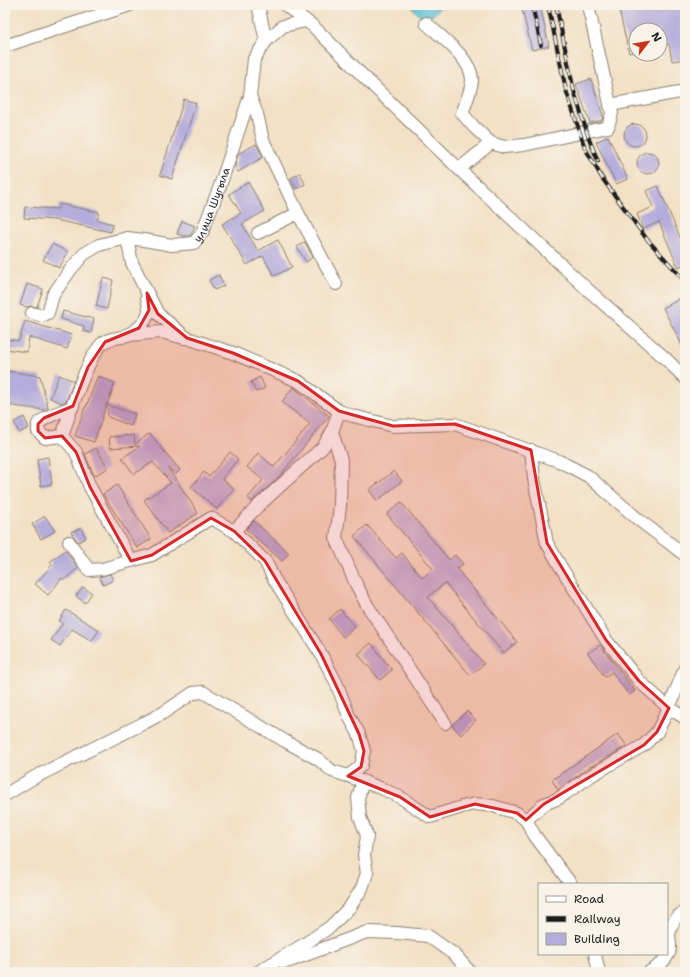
<svg xmlns="http://www.w3.org/2000/svg" width="690" height="977" font-family="'Shantell Sans',sans-serif">
<style>
.water{fill:#56bfd3;stroke:#396e78}
.building{fill:#b4acda}
.lines{fill:none;stroke-linecap:round;stroke-linejoin:round}
.minor-casing{stroke:#887e70;stroke-width:14}
.minor{stroke:#fff;stroke-width:12}
.rail-casing{stroke:#1c1c1c;stroke-width:4}
.rail{stroke:#f7f3e8;stroke-width:2.5;stroke-dasharray:8;stroke-linecap:butt}
.marked{fill:#d62828;fill-opacity:0.2;stroke:#d62828;stroke-width:3;stroke-linejoin:round}
.labels{text-anchor:middle;dominant-baseline:central;stroke-width:4;stroke-linejoin:round;paint-order:stroke}
.street-label{font-size:11px;fill:#1c1c1c;stroke:#f7f3e8}
</style>
<rect width="100%" height="100%" fill="#f7f3e8"/>
<filter id="ink" filterUnits="userSpaceOnUse"><feTurbulence type="fractalNoise" baseFrequency=".025" numOctaves="2"/><feDisplacementMap in="SourceGraphic" scale="8" xChannelSelector="R" yChannelSelector="G"/><feConvolveMatrix kernelMatrix="1 2 1 2 8 2 1 2 1" color-interpolation-filters="sRGB"/></filter>
<filter id="wash" filterUnits="userSpaceOnUse"><feTurbulence type="fractalNoise" baseFrequency=".012" numOctaves="4" result="noise"/><feDisplacementMap in="SourceGraphic" scale="16" xChannelSelector="R" yChannelSelector="G"/><feGaussianBlur stdDeviation="0.9" result="paint"/><feColorMatrix in="noise" values="0 0 0 0 0 0 0 0 0 0 0 0 0 0 0 0 0 1.4 0 .05"/><feComposite in="paint" operator="in"/></filter>
<g filter="url(#wash)">
<rect width="100%" height="100%" fill="#f3e0c5"/>
<path class="water" d="M411,5H441C430,23 421,21 411,5Z"/>
<g id="blocks">
<g class="building">
<path d="M521,5H540L549,46L532,50Z"/>
<path d="M618,5H685V59L672,61L669,44L660,46V30H636V51L629,53Z"/>
<path d="M591,79L603,116L602,120L590,123L576,84Z"/>
<path d="M184,99L196,103L172,179L160,175Z"/>
<circle cx="635" cy="135" r="11"/>
<path d="M608,136L628,179L616,184L596,142Z"/>
<path d="M256,144L263,157L238,172L235,166L238,154Z"/>
<circle cx="648" cy="163" r="11"/>
<path d="M300,173L305,184L296,189L291,178Z"/>
<path d="M248,182L265,211L242,224L258,251L278,240L292,267L274,276L263,256L247,265L222,224L241,213L229,194Z"/>
<path d="M658,186L685,249V264L678,267L659,222L643,229L637,214L653,207L646,191Z"/>
<path d="M59,204L99,212L97,220L113,224L111,232L55,220L24,218L25,207L58,209Z"/>
<path d="M182,221L195,226L190,236H184L177,234Z"/>
<path d="M305,242L313,257L306,262L297,247Z"/>
<path d="M52,244L68,252L59,268L43,260Z"/>
<path d="M219,275L224,286L214,290L209,280Z"/>
<path d="M103,278L113,280L107,309L96,306Z"/>
<path d="M27,284L43,289L37,307L31,306L27,307L20,305Z"/>
<path d="M685,296V351L663,308Z"/>
<path d="M63,311L94,319L91,333L83,331L84,326L61,319Z"/>
<path d="M25,321L72,335L67,349L29,337L27,352L5,349V339L19,341Z"/>
<path d="M7,371L40,376L48,408L45,410L5,405V386Z"/>
<path d="M59,375L74,381L66,401L62,403L50,398Z"/>
<path d="M98,376L115,383L107,405L135,414L131,426L108,417L107,403L94,442L75,436L85,407H86Z"/>
<path d="M260,377L265,388L256,392L251,382Z"/>
<path d="M293,387L329,416L278,478L252,502L248,498L263,480L247,467L258,453L274,467L310,424L282,402Z"/>
<path d="M24,417L29,428L19,433L14,422Z"/>
<path d="M150,434L180,470L176,474L168,468L198,513L168,533L144,500L171,483L153,462L134,474L122,458L140,446L110,448L109,437L134,435L135,445L147,435Z"/>
<path d="M96,448L108,468L94,476L85,454Z"/>
<path d="M230,452L238,459L222,479L234,489L217,509L191,487L204,472L209,477Z"/>
<path d="M48,457L52,484L41,486L37,459Z"/>
<path d="M394,471L402,481L377,501L369,490Z"/>
<path d="M117,485L151,539L137,548L103,494Z"/>
<path d="M401,502L449,560L455,555L463,564L457,569L517,642L503,653L445,583L428,597L484,664L470,675L354,536L367,525L396,558L402,553L422,578L433,569L387,514Z"/>
<path d="M45,516L55,531L41,539L32,524Z"/>
<path d="M254,521L289,553L282,561L246,529Z"/>
<path d="M81,528L86,538L78,542L71,532Z"/>
<path d="M65,550L78,568L64,580L62,578L48,595L35,584L52,565L50,562Z"/>
<path d="M110,574L113,580L103,585L99,577Z"/>
<path d="M83,587L92,593L85,603L76,596Z"/>
<path d="M340,609L355,627L343,637L329,619Z"/>
<path d="M66,610L99,630L92,641L72,629L60,646L51,640L63,623L59,621Z"/>
<path d="M371,643L392,670L380,680L358,654Z"/>
<path d="M600,645L635,691L629,695L612,672L605,677L588,653Z"/>
<path d="M467,711L476,720L461,735L452,725Z"/>
<path d="M618,734L627,746L588,768L558,790L552,780Z"/>
</g>
</g>
</g>
<g filter="url(#ink)">
<use href="#blocks" fill-opacity="0" stroke="#887e70" stroke-width="1"/>
<g class="lines">
<defs>
<g id="minor">
<path d="M258,5L266,41"/>
<path d="M285,5L313,26L363,76L459,169L586,288L666,359L685,378"/>
<path d="M426,23C441,37 472,59 472,80C472,87 465,106 462,113L474,127L491,143L504,147L524,145L608,127L612,113L588,5"/>
<path d="M5,46L130,5"/>
<path d="M250,96L257,114L263,140L298,213L336,284"/>
<path d="M610,105L685,91"/>
<path d="M459,169L491,143"/>
<path d="M258,233L298,213"/>
<path d="M127,238L132,263L158,314L187,338L233,353L298,381L339,411L353,416L393,426L455,424L559,461L588,476L639,520L685,555"/>
<path id="s1" d="M32,313L42,316L48,313L53,295L71,269L84,254L99,245L127,238L144,240L172,245L194,243L202,233L220,186L250,96L254,59L266,41L283,26L306,21"/>
<path d="M130,335L161,332L184,338"/>
<path d="M332,432L341,460L340,506L336,538L356,584L367,605L445,723"/>
<path d="M62,436L45,438L38,431V424C47,415 61,412 73,406"/>
<path d="M531,450L534,479L547,543L559,564L606,640L639,681L669,708L685,718"/>
<path d="M234,531L258,506L323,447L332,432L339,411"/>
<path d="M131,561L90,487L76,452L62,436C69,416 88,353 104,342C109,339 116,338 122,337C133,333 147,324 149,310C149,307 148,302 147,298"/>
<path d="M348,776L383,789L400,797L430,817L462,807L475,804L493,806L517,813L526,820L544,804L559,798L592,775L644,745L657,732L669,708L685,668"/>
<path d="M5,795L33,778L144,723L163,713L193,693L203,692L285,741L318,759L332,771L348,776L361,766L364,751L359,734L349,716L336,682L321,654L274,579L265,561L234,531L211,518L152,555L102,569L89,570L69,542"/>
<path d="M526,820L535,836L571,884"/>
<path d="M595,954L599,972"/>
<path d="M283,962L290,961L367,932L397,933L428,936L455,955L470,972"/>
<path d="M258,972L303,945L330,927L350,907L362,888L367,873L364,855L367,836L360,817L358,798L363,781"/>
<path d="M649,972C657,968 665,961 669,953C671,948 670,942 669,937C669,927 675,916 685,912"/>
</g>
</defs>
<use href="#minor" class="minor-casing"/>
<use href="#minor" class="minor"/>
<defs>
<g id="rail">
<path d="M532,5L541,45"/>
<path d="M548,5L566,90L585,148L602,178L646,238L685,281"/>
<path d="M556,5L574,91L589,139L598,161"/>
</g>
</defs>
<use href="#rail" class="rail-casing"/>
<use href="#rail" class="rail"/>
</g>
</g>
<path class="marked" d="M147,293L158,314L187,338L233,353L298,381L339,411L393,426L455,424L531,450L547,543L606,640L639,681L669,708L657,732L644,745L544,804L526,820L517,813L475,804L430,817L400,797L348,776L361,767L364,751L359,734L321,654L265,561L234,531L211,518L152,555L131,561L90,487L76,452L62,436L45,438L38,431V424L44,418L73,406L88,367L105,342L139,328L149,310Z"/>
<g class="labels">
<g class="street-label">
<text stroke="none"><textPath href="#s1" startOffset="244">улица Шугыла</textPath></text>
</g>
</g>
<rect width="690" height="977" fill="none" stroke="#f7f3e8" stroke-width="20"/>
<rect x="538" y="883" width="130" height="72" fill="#f7f3e8" stroke="#9f9d96"/>
<rect x="546" y="896" width="20" height="6" fill="#ffffff" stroke="#9f9d96"/>
<text x="574" y="903" font-size="12" fill="#1c1c1c">Road</text>
<rect x="546" y="916" width="20" height="6" fill="#1c1c1c" stroke="#9f9d96"/>
<text x="574" y="923" font-size="12" fill="#1c1c1c">Railway</text>
<rect x="546" y="933" width="20" height="12" fill="#b4acda" stroke="#9f9d96"/>
<text x="574" y="943" font-size="12" fill="#1c1c1c">Building</text>
<g transform="translate(648 42) rotate(59)"><circle r="19" fill="#f7f3e8" stroke="#9f9d96"/>
<path d="M0-3L7 15L0 10L-7 15Z" fill="#c8321e"/>
<text y="-6" font-size="11" font-weight="bold" text-anchor="middle" fill="#1c1c1c">N</text>
</g>
</svg>
